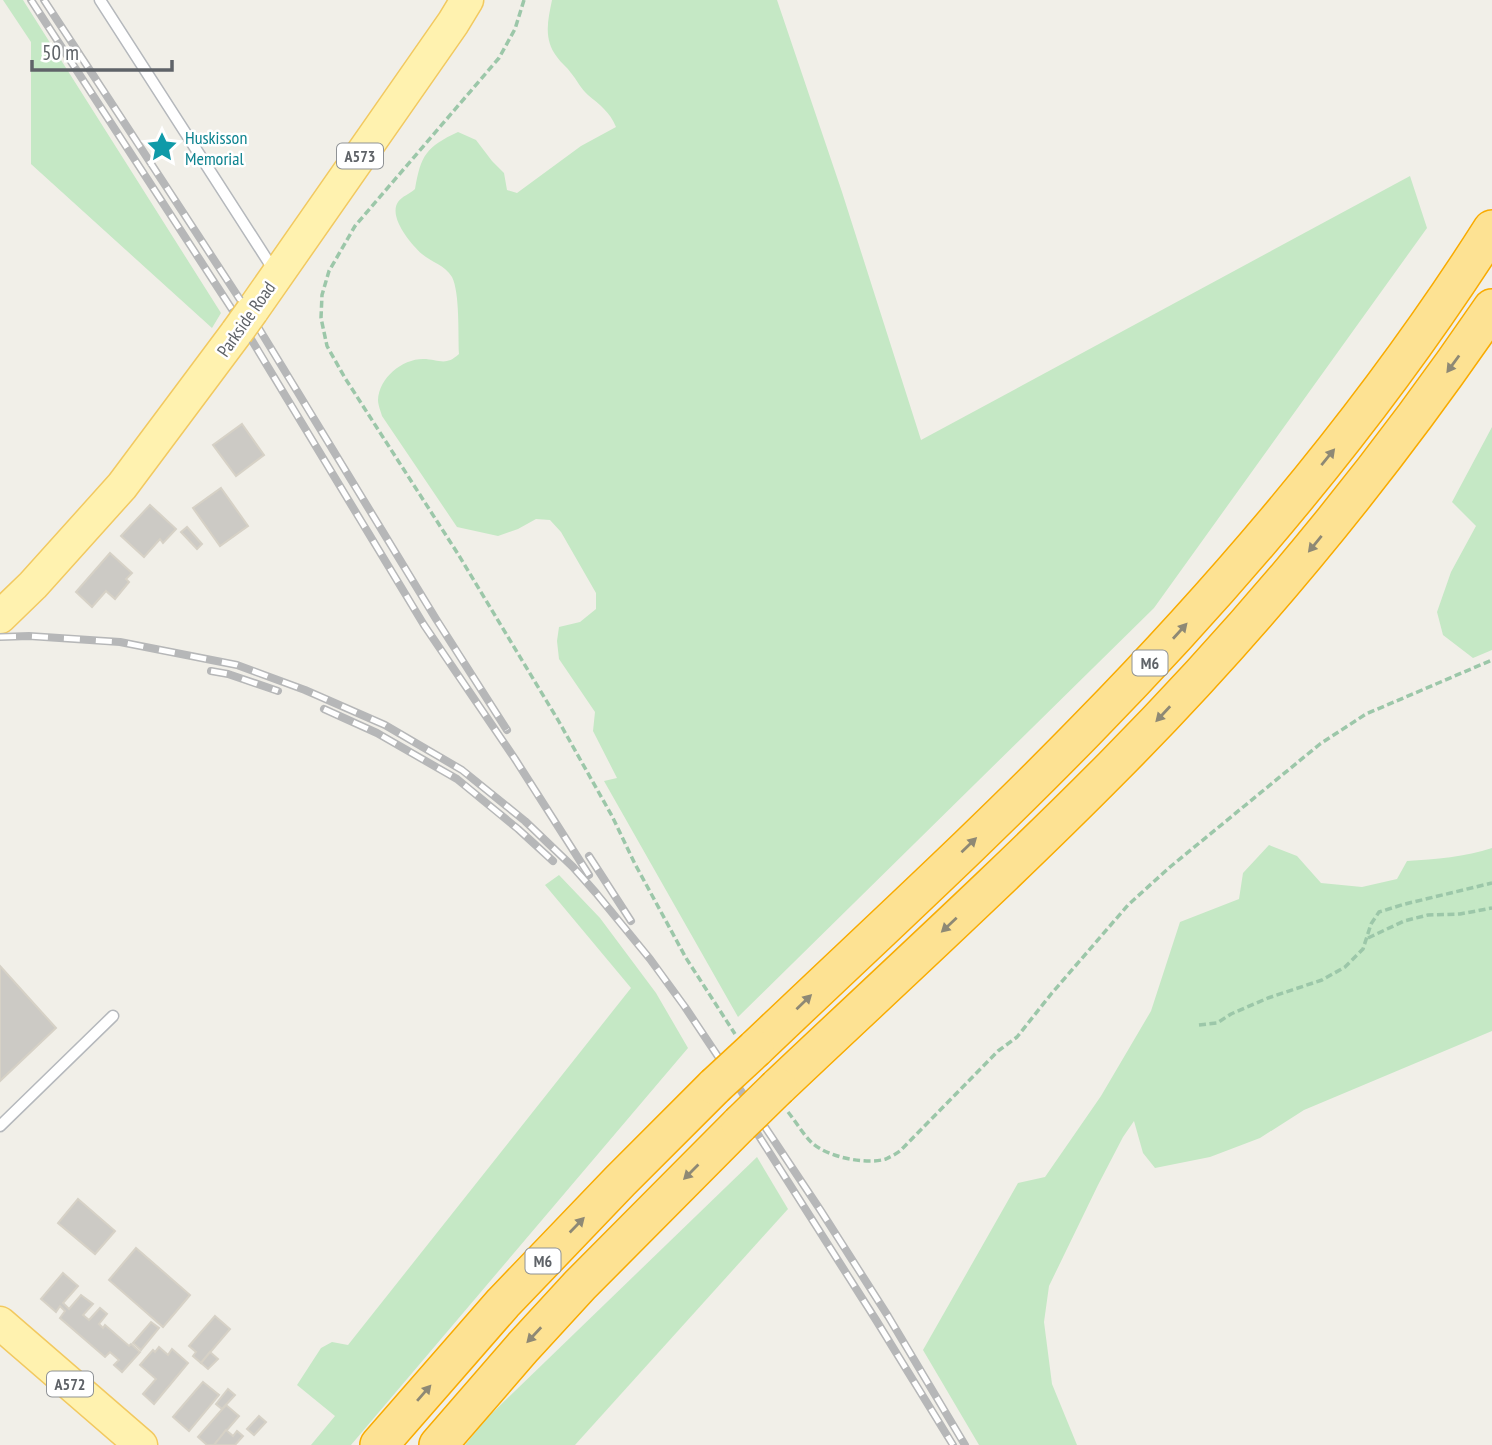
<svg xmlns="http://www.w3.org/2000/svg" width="1492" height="1445" font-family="'PT Sans Narrow',sans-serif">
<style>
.green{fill:#c5e8c5}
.building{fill:#cccac5;stroke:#d6d1c6;stroke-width:2}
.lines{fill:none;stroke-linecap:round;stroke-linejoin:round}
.service-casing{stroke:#b5b8bc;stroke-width:13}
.primary-casing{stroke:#f2c960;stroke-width:35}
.motorway-casing{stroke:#f9ab00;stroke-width:40}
.path{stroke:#9cc7a9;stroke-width:3.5;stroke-dasharray:7 3.5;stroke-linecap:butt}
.service{stroke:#fff;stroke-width:10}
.primary{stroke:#fff2af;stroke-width:32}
.motorway{stroke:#fde293;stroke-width:37}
.rail-casing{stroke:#b6b7b8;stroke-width:8}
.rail{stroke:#fff;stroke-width:5;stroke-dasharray:16;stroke-linecap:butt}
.primary-bridge-casing{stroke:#f2c960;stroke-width:35;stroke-linecap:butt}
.motorway-bridge-casing{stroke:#f9ab00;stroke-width:40;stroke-linecap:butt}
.primary-bridge{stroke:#fff2af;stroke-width:32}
.motorway-bridge{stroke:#fde293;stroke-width:37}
.oneway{fill:#8e8975}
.labels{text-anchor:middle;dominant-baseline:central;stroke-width:5;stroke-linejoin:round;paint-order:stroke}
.shield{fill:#fff;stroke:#8f9295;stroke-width:2}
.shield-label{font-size:16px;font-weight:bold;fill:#5f6368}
.culture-label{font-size:18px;fill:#0d838f;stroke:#fff;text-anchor:start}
.street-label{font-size:18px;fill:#5f6368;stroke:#fff}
</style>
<rect width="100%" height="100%" fill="#f1efe8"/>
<g class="green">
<path d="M3,0H23L221,313L212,328L31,164V42Z"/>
<path d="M552,0H777L842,192L921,440L1410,176L1427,228L1154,608L738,1017L604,781L617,778L593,731L595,712L559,659L557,641L559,627L580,622L596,609V593L561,532L550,520L536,519L518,529L498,536L457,527L382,416C381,412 378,405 378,400C379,378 402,359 423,359C439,359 445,367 459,354C458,335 460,293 452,277C445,265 431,262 422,254C411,244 388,217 398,202C402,196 410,194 415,189C421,155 426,147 458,132L476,140L492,161L504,173L507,190L517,193L581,146L616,127C610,112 600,105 588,95C581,89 577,80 571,73C567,67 561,63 557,57C543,39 548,20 552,0Z"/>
<path d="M1492,427V650L1473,658L1443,635L1437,612L1451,572L1476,526L1452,502Z"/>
<path d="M1269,845L1297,856L1321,883L1362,887L1397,879L1407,861C1435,859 1466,857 1492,848V1031L1304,1110L1260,1138L1210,1157L1155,1168L1143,1153L1134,1121L1123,1137L1098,1185L1049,1286L1044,1322L1052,1384L1077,1445H979L923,1350L1018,1183L1045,1177L1101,1096L1151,1011L1180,922L1239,899L1243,873Z"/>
<path d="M559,875L600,918L656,993L688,1048L351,1445H311L335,1416L297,1385L321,1348L332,1342L348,1345L631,988L545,885Z"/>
<path d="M757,1157L788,1209L575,1445H465L486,1419Z"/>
</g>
<g class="building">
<path d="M242,424L264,455L236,476L213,445Z"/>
<path d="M221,488L248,526L220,546L193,508Z"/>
<path d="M150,505L176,529L163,543L160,539L144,557L121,536Z"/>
<path d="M187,527L202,544L197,549L181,532Z"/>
<path d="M110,553L132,573L126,579L129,582L115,599L106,591L92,607L76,592Z"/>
<path d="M0,966L56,1028L0,1081Z"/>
<path d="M78,1199L115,1231L95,1254L58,1223Z"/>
<path d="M136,1248L190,1295L163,1327L109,1280Z"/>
<path d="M63,1273L78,1286L63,1303L69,1309L81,1295L93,1304L83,1315L89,1320L100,1308L107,1314L99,1324L103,1328L105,1325L129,1346L131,1344L140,1352L122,1372L114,1365L119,1360L110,1352L105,1357L60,1318L65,1311L60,1306L56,1312L41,1299Z"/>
<path d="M215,1316L230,1329L201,1363L193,1356L196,1352L189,1346Z"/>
<path d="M151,1322L159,1328L141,1350L133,1343Z"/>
<path d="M159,1347L168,1355L172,1349L188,1363L154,1404L143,1394L156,1379L140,1365L153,1350L155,1352Z"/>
<path d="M210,1352L218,1359L208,1369L201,1363Z"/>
<path d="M203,1382L219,1395L189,1431L173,1417Z"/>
<path d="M228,1389L235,1395L222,1409L216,1404Z"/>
<path d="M226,1405L239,1416L214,1445H207L198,1437Z"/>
<path d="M259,1416L266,1422L254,1435L247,1429Z"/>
<path d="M226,1430L233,1436L237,1431L243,1436L235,1445H214Z"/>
</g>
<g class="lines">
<defs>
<g id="service">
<path d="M100,0L275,272"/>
<path d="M0,1126L113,1016"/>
</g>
<g id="primary">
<path d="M252,311L453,23L467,0"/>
<path d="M0,617L33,585L122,486L237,332"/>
<path d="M0,1323L141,1445"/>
</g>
<g id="motorway">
<path d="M755,1049C866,943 980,839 1087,729C1237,576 1377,410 1492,229"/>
<path d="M778,1087C890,981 1004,877 1113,767C1253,626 1380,472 1492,308"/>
<path d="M379,1445L503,1303L620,1181L715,1086"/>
<path d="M438,1445L523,1347L580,1285L740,1124"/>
</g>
</defs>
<use href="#service" class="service-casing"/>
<use href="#primary" class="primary-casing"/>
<use href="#motorway" class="motorway-casing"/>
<g class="path">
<path d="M524,0L515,29L499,58L355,226L329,271L322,295L321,318L327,346L345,378L458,554L558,720L612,816L635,864L686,958L735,1034"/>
<path d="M1368,938L1404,921L1428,915L1460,914L1492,908"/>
<path d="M1199,1025L1217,1023L1231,1014L1268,998L1322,980L1345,967L1363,949L1371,924L1379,912L1405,904L1492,883"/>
<path d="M788,1112C796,1122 803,1134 812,1143C828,1157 865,1165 886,1159C890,1157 896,1154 900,1151L998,1051L1017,1037L1052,993L1128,905L1170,867L1320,744L1366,714L1492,660"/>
</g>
<use href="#service" class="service"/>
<use href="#primary" class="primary"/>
<use href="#motorway" class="motorway"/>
<defs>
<g id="rail">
<path d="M31,0L248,334L424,625L515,759L589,875"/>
<path d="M44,0L258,327L436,619L507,730"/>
<path d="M0,637L29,636L120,642L237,665L305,690L385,725L462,770L525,821L573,867L596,893L650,959L685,1007L821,1211L888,1316L965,1445"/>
<path d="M211,671L228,674L278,691"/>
<path d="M324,709L377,733L457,779L518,829L553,861"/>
<path d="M589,856L631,921"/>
<path d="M743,1111L876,1320L953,1445"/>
</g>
</defs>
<use href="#rail" class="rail-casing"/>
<use href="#rail" class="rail"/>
<defs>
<path id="primary-bridge" d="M237,332L252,311"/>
<g id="motorway-bridge">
<path d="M715,1086L755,1049"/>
<path d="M740,1124L778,1087"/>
</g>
</defs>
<use href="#primary-bridge" class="primary-bridge-casing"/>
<use href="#motorway-bridge" class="motorway-bridge-casing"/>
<use href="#primary-bridge" class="primary-bridge"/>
<use href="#motorway-bridge" class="motorway-bridge"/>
</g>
<defs><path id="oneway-solid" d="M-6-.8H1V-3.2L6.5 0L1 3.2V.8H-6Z" transform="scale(1.75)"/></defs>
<g class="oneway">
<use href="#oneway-solid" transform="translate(1453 364) rotate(126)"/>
<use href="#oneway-solid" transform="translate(1328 457) rotate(-51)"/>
<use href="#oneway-solid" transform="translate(1315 544) rotate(129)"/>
<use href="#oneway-solid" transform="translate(1180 631) rotate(-48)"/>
<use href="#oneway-solid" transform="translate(1163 714) rotate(133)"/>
<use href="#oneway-solid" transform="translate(969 845) rotate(-44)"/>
<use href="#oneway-solid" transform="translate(949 925) rotate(137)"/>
<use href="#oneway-solid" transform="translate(804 1002) rotate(-44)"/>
<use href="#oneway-solid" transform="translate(691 1172) rotate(135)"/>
<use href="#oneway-solid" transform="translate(577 1225) rotate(-46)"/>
<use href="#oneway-solid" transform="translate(534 1335) rotate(133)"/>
<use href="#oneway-solid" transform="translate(424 1393) rotate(-49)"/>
</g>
<defs>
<symbol id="sight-bare" viewBox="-9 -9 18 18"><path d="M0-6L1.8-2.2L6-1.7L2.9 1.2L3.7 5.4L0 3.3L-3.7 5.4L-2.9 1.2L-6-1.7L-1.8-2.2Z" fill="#0f9aa8" stroke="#fff" stroke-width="2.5" paint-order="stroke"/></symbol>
</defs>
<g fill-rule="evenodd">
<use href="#sight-bare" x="140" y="125" width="44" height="44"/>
</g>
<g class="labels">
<g class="shield">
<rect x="337" y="143.5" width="46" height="25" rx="5"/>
<rect x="1132.5" y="650.5" width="35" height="25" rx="5"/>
<rect x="525.5" y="1248.5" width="35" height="25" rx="5"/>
<rect x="47" y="1371.5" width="46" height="25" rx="5"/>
</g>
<g class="shield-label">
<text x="360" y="156">A573</text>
<text x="1150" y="663">M6</text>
<text x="543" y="1261">M6</text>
<text x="70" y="1384">A572</text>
</g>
<g class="culture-label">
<text x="185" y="137">Huskisson<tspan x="185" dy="21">Memorial</tspan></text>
</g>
<g class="street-label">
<text transform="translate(246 319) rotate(-55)">Parkside Road</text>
</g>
</g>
<path d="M32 60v10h140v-10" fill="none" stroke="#5f6368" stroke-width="3.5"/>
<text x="42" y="60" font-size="21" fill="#5f6368" stroke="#ffffff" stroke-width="5" paint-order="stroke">50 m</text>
</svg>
